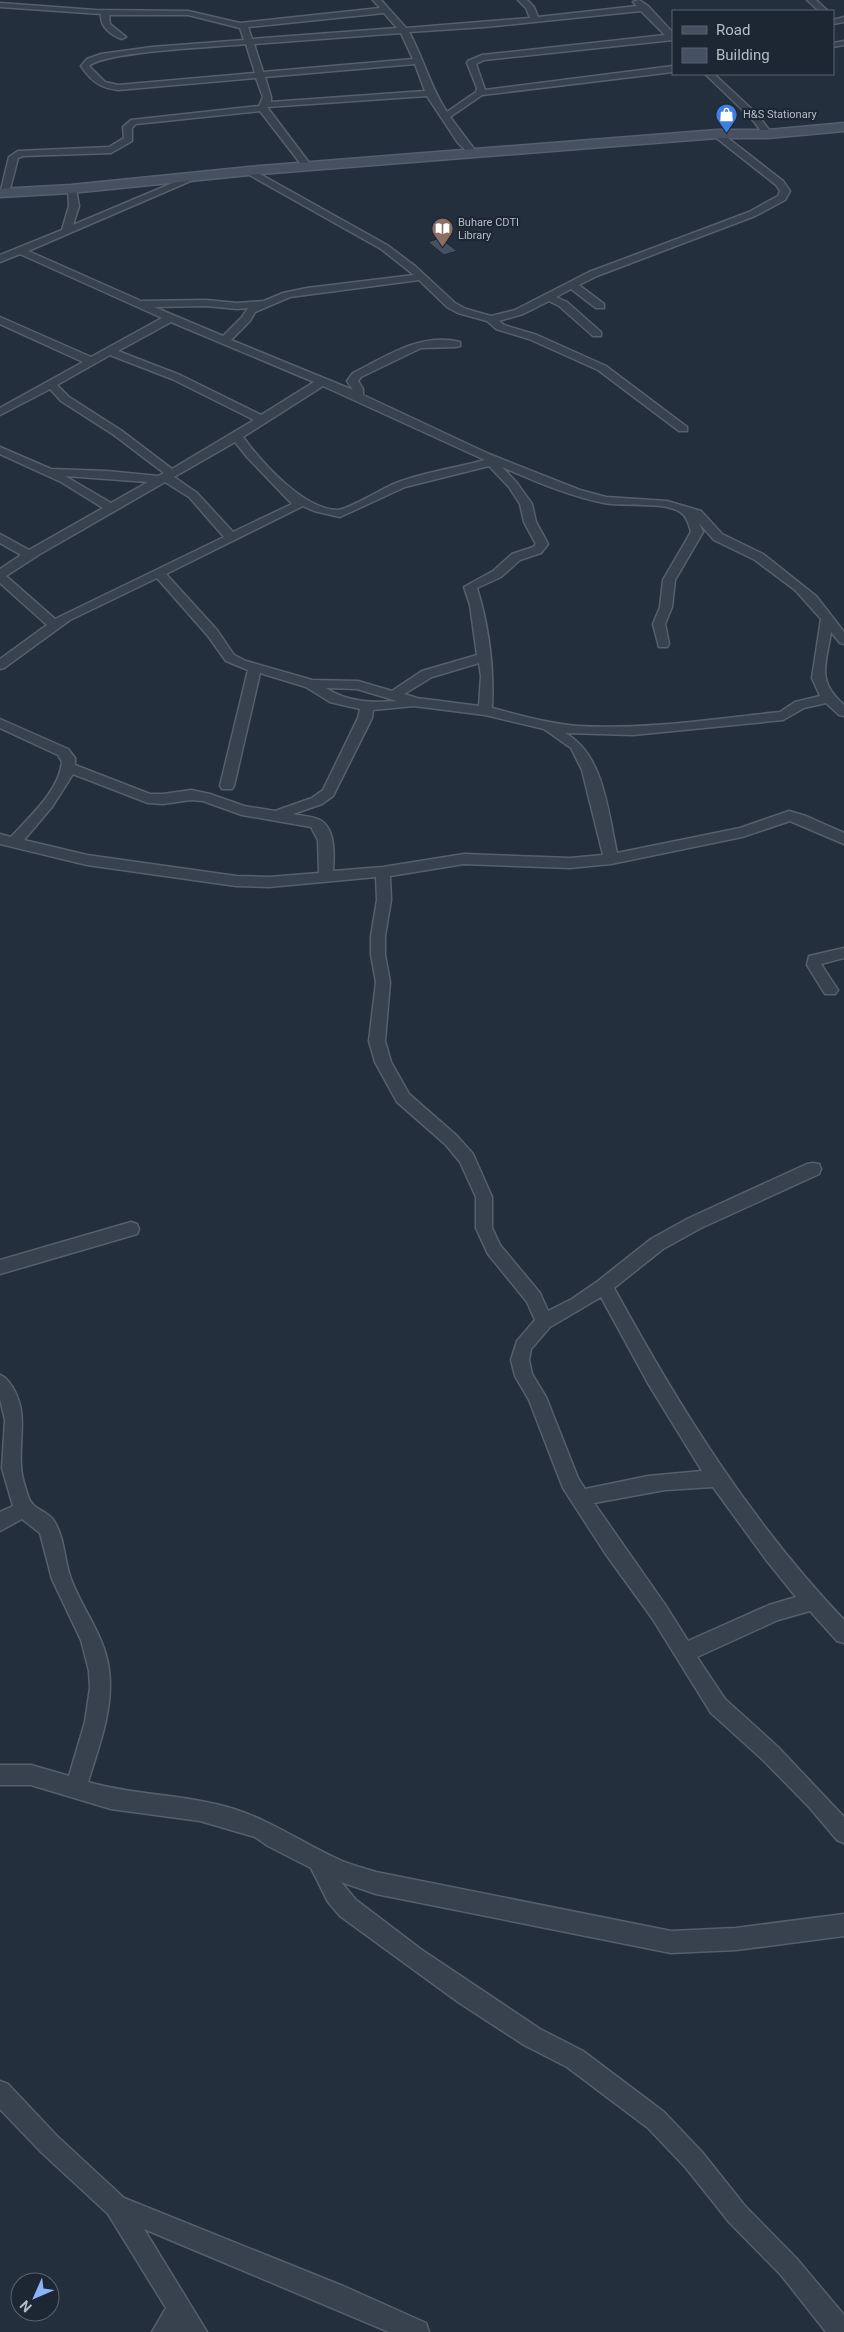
<svg xmlns="http://www.w3.org/2000/svg" width="844" height="2332" font-family="Roboto,sans-serif">
<style>
.building{fill:#455162;stroke:#1f2835}
.lines{fill:none;stroke-linecap:round;stroke-linejoin:round}
.street-casing{stroke:#565f6c;stroke-width:3}
.secondary-casing{stroke:#565f6c;stroke-width:3}
.street{fill:#38414e;fill-rule:evenodd}
.secondary{fill:#465061;fill-rule:evenodd}
.labels{text-anchor:middle;dominant-baseline:central;stroke-width:4.5;stroke-linejoin:round;paint-order:stroke}
.far-poi-label{font-size:11px;fill:#b4bcc9;stroke:#1d2633;text-anchor:start}
</style>
<rect width="100%" height="100%" fill="#242f3e"/>
<path class="building" d="M440,238L457,251L444,255L428,242Z"/>
<g class="lines">
<defs>
<g id="street">
<path d="M373,0H381L406,28L530,18L526,8L518,0H527L534,7L538,17L637,6L633,2L639,0L648,6L673,33V40L484,60L476,64L485,90L673,66V72L482,95L450,117L477,153L472,156L458,143L427,96L267,107L310,164V168H304L260,111L136,124L132,128V141L111,153L23,156L18,158L9,193L4,196L0,194L9,157L18,151L109,147L124,138L123,127L131,120L259,106L263,97L256,78L118,90C100,88 91,81 81,66L87,59L101,54L152,47L244,40L240,28L188,15H109L110,24L126,37L122,39C111,35 100,27 101,14L0,7V3L95,10L188,11L240,23L380,8ZM641,11L665,35L482,55L468,61L467,63L477,88L476,92L447,112C430,87 424,59 409,32L485,27ZM384,13L397,28L252,39L248,27ZM401,33L413,59L263,72L254,44ZM246,44L255,73L118,85L105,82L89,66C105,51 219,47 246,44ZM415,64L425,91L271,102V97L265,77Z"/>
<path d="M807,0H816L828,11H819Z"/>
<path d="M844,17V22L833,24V20Z"/>
<path d="M844,41V45L833,47V43Z"/>
<path d="M705,74H714L758,115L772,134L771,136H765L752,119Z"/>
<path d="M714,132H720L783,181L790,191L785,200L755,216L597,276L579,285L604,304V308H596L571,289L556,297L567,302L601,332V336H593L559,306L549,301L523,314L499,321L504,325L537,335L606,366L687,427V431H679L598,370L529,339L496,329L487,321L458,313L447,307L419,280L290,297L255,312L250,321L231,340L353,390L347,381L353,373C387,356 421,332 460,342V346L456,347L421,348L361,377L358,381L363,389V395L489,454L580,490L606,497L667,501L701,511L722,534L763,554L816,596L844,632V644L840,643L831,632C826,665 816,681 844,705V716L839,715L826,703L804,708L783,720L633,735L565,733C604,754 608,813 617,853L740,828L789,811L806,816L844,833V844L790,821L742,837L611,864L570,868L464,864L390,876L391,900L385,936V955L390,982L385,1041L391,1062L409,1094L457,1136L473,1154L492,1197V1228L500,1245L540,1293L548,1311L572,1299L598,1281L651,1239L689,1218L807,1164L813,1163L819,1164L821,1169L819,1174L701,1228L663,1249L614,1288C679,1407 750,1521 844,1620V1643L837,1641L810,1611L778,1620L697,1657L725,1699L778,1747L844,1817V1843L837,1840L809,1807L764,1761L711,1713L652,1618L605,1553L563,1488L529,1400L515,1376L511,1360L517,1341L535,1320L527,1302L488,1254L476,1228V1197L460,1162L445,1144L397,1102L375,1062L369,1041L376,982L371,955V936L377,900L376,877L269,887L236,886L87,865L0,844V834L11,837C30,816 59,791 62,762L58,755L0,728V719L68,749L75,758V765L150,794H163L191,790L210,794L244,806L275,811L312,798L323,790L358,718L360,709L330,702L306,687L260,673L234,786L232,789H222L220,786L248,670L226,661L208,636L157,578L70,620L4,668L0,669V659L47,625L0,583V569L21,555L0,543V534L29,550L103,508L61,482L0,454V447L51,469L107,471L158,476L164,473L114,435L61,401L50,389L0,415V408L83,362L0,324V317L91,357L162,318L20,254L0,262V255L62,230L69,206L68,187L76,189L79,206L73,225L194,174L202,176L28,251L141,301L206,300L237,303L264,301L283,293L307,288L414,275L381,249L246,173V169L249,168L387,245L415,266L455,303L466,309L491,316L515,310L589,272L749,212L778,196L780,191L776,185L714,136ZM206,306L237,309L248,308L242,317L223,336L154,307ZM171,322L314,382L261,415L180,375L118,351ZM110,355L172,379L254,420L172,469L122,431L69,397L57,385ZM323,386L485,460C456,468 424,472 396,483C383,488 348,510 337,510C303,509 262,463 243,437ZM235,442L247,457L292,504L233,532L197,493L174,477ZM489,466L509,487L520,504L524,522L536,544L533,547L512,554L493,571L464,587L470,605L477,655L422,671L392,691L358,681L312,680L246,661L234,655L217,630L166,574L303,506L314,511L340,517L405,487ZM502,467C535,481 568,496 604,503C625,507 663,501 680,512C687,516 689,525 691,532L663,580L660,607L653,624L659,647H667L669,644L665,624L672,607L675,580L703,532L699,523L714,540L755,560L795,590L821,619L812,678L820,696L795,702L780,712C713,719 645,730 578,726C549,724 520,715 492,708C494,669 489,627 477,588L501,577L520,560L541,553L548,544L536,522L532,504L517,483ZM65,476L148,482L111,503ZM165,482L189,497L224,537L55,619L6,576L40,554ZM479,663L481,676L479,706L417,698L404,694L432,677ZM326,688L357,689L397,701C372,703 347,702 326,688ZM414,706L485,715L544,729L571,748L582,770L603,855L570,858L464,854L383,867L333,871C334,856 336,829 320,820C313,816 301,816 293,814L322,804L333,796L372,718L373,710ZM73,774L148,803L163,804L191,800L203,801L242,815L311,827L318,840L319,873L269,877L236,876L87,855L24,840L52,807ZM601,1297L649,1385L702,1471L648,1476L585,1489L578,1478L546,1397L532,1374L529,1360L531,1349L550,1327ZM713,1487L767,1561L796,1597L769,1605L688,1641L666,1606L594,1503L665,1490Z"/>
<path d="M844,948V958L821,964L838,990L835,994H825L807,965L809,956Z"/>
<path d="M131,1222L137,1224L139,1229L137,1234L0,1274V1260Z"/>
<path d="M0,1375C7,1378 9,1382 13,1388C28,1413 19,1439 21,1466C21,1476 25,1486 28,1496C32,1510 47,1510 54,1521C65,1538 64,1561 71,1579C83,1611 105,1636 109,1670C114,1708 99,1746 88,1782C136,1796 186,1794 234,1809C272,1821 304,1844 340,1860C351,1865 364,1868 376,1872L671,1931L736,1928L844,1914V1936L736,1950L671,1953L376,1894L341,1882L356,1900L422,1950L540,2029L583,2051L664,2112L702,2152L745,2206L797,2259L844,2315V2332H826L781,2275L729,2222L686,2168L648,2128L567,2067L524,2045L458,2002L340,1916L328,1902L311,1868L268,1846L255,1837L200,1821L111,1809L31,1785H0V1765H31L69,1776L85,1722L90,1688L89,1671L81,1640L52,1579L40,1533L22,1519L0,1531V1512L13,1506L2,1468L5,1420L0,1399Z"/>
<path d="M0,2081L8,2084L57,2136L124,2198L343,2286L426,2323L429,2332H389L144,2229L207,2332H152L166,2308L108,2214L41,2152L0,2109Z"/>
</g>
<path id="secondary" d="M844,123V131L768,138H717L249,175L71,193L0,197V189L71,185L249,167L717,130H768Z"/>
</defs>
<use href="#street" class="street-casing"/>
<use href="#secondary" class="secondary-casing"/>
<use href="#street" class="street"/>
<use href="#secondary" class="secondary"/>
</g>
<defs>
<symbol id="shop-pin" viewBox="-11 -11 22 30"><path d="M0 17L-7.5 6A9.5 9.5 0 1 1 7.5 6Z" fill="#3f7fe0" stroke="#1d2633"/><path d="M-5-2.5h2.3a2.7 3.5 0 0 1 5.4 0H5L5.5 6h-11ZM-1.5-2.5h3a1.5 2.3 0 0 0-3 0Z" fill="#fff"/></symbol>
<symbol id="library-pin" viewBox="-11 -11 22 30"><path d="M0 17L-7.5 6A9.5 9.5 0 1 1 7.5 6Z" fill="#8d6e63" stroke="#1d2633"/><path d="M-6-4Q-3-5.5-.7-3.5V5Q-3 3-6 4ZM6-4Q3-5.5 .7-3.5V5Q3 3 6 4Z" fill="#fff"/></symbol>
</defs>
<g fill-rule="evenodd">
<use href="#shop-pin" x="714" y="102" width="25" height="34"/>
<use href="#library-pin" x="430" y="216" width="25" height="34"/>
</g>
<g class="labels">
<g class="far-poi-label">
<text x="743" y="114">H&amp;S Stationary</text>
<text x="458" y="222">Buhare CDTI<tspan x="458" dy="13">Library</tspan></text>
</g>
</g>
<rect x="672" y="10" width="162" height="65" fill="#1d2633" stroke="#59626f"/>
<rect x="682" y="26" width="25" height="8" fill="#465061" stroke="#59626f"/>
<text x="716" y="35" font-size="15" fill="#b4bcc9">Road</text>
<rect x="682" y="48" width="25" height="15" fill="#455162" stroke="#59626f"/>
<text x="716" y="60" font-size="15" fill="#b4bcc9">Building</text>
<g transform="translate(35 2297) rotate(225)"><circle r="24" fill="#1d2633" stroke="#59626f"/>
<path d="M0-4L9 19L0 12L-9 19Z" fill="#8ab4f8"/>
<text y="-8" font-size="14" font-weight="bold" text-anchor="middle" fill="#b4bcc9">N</text>
</g>
</svg>
